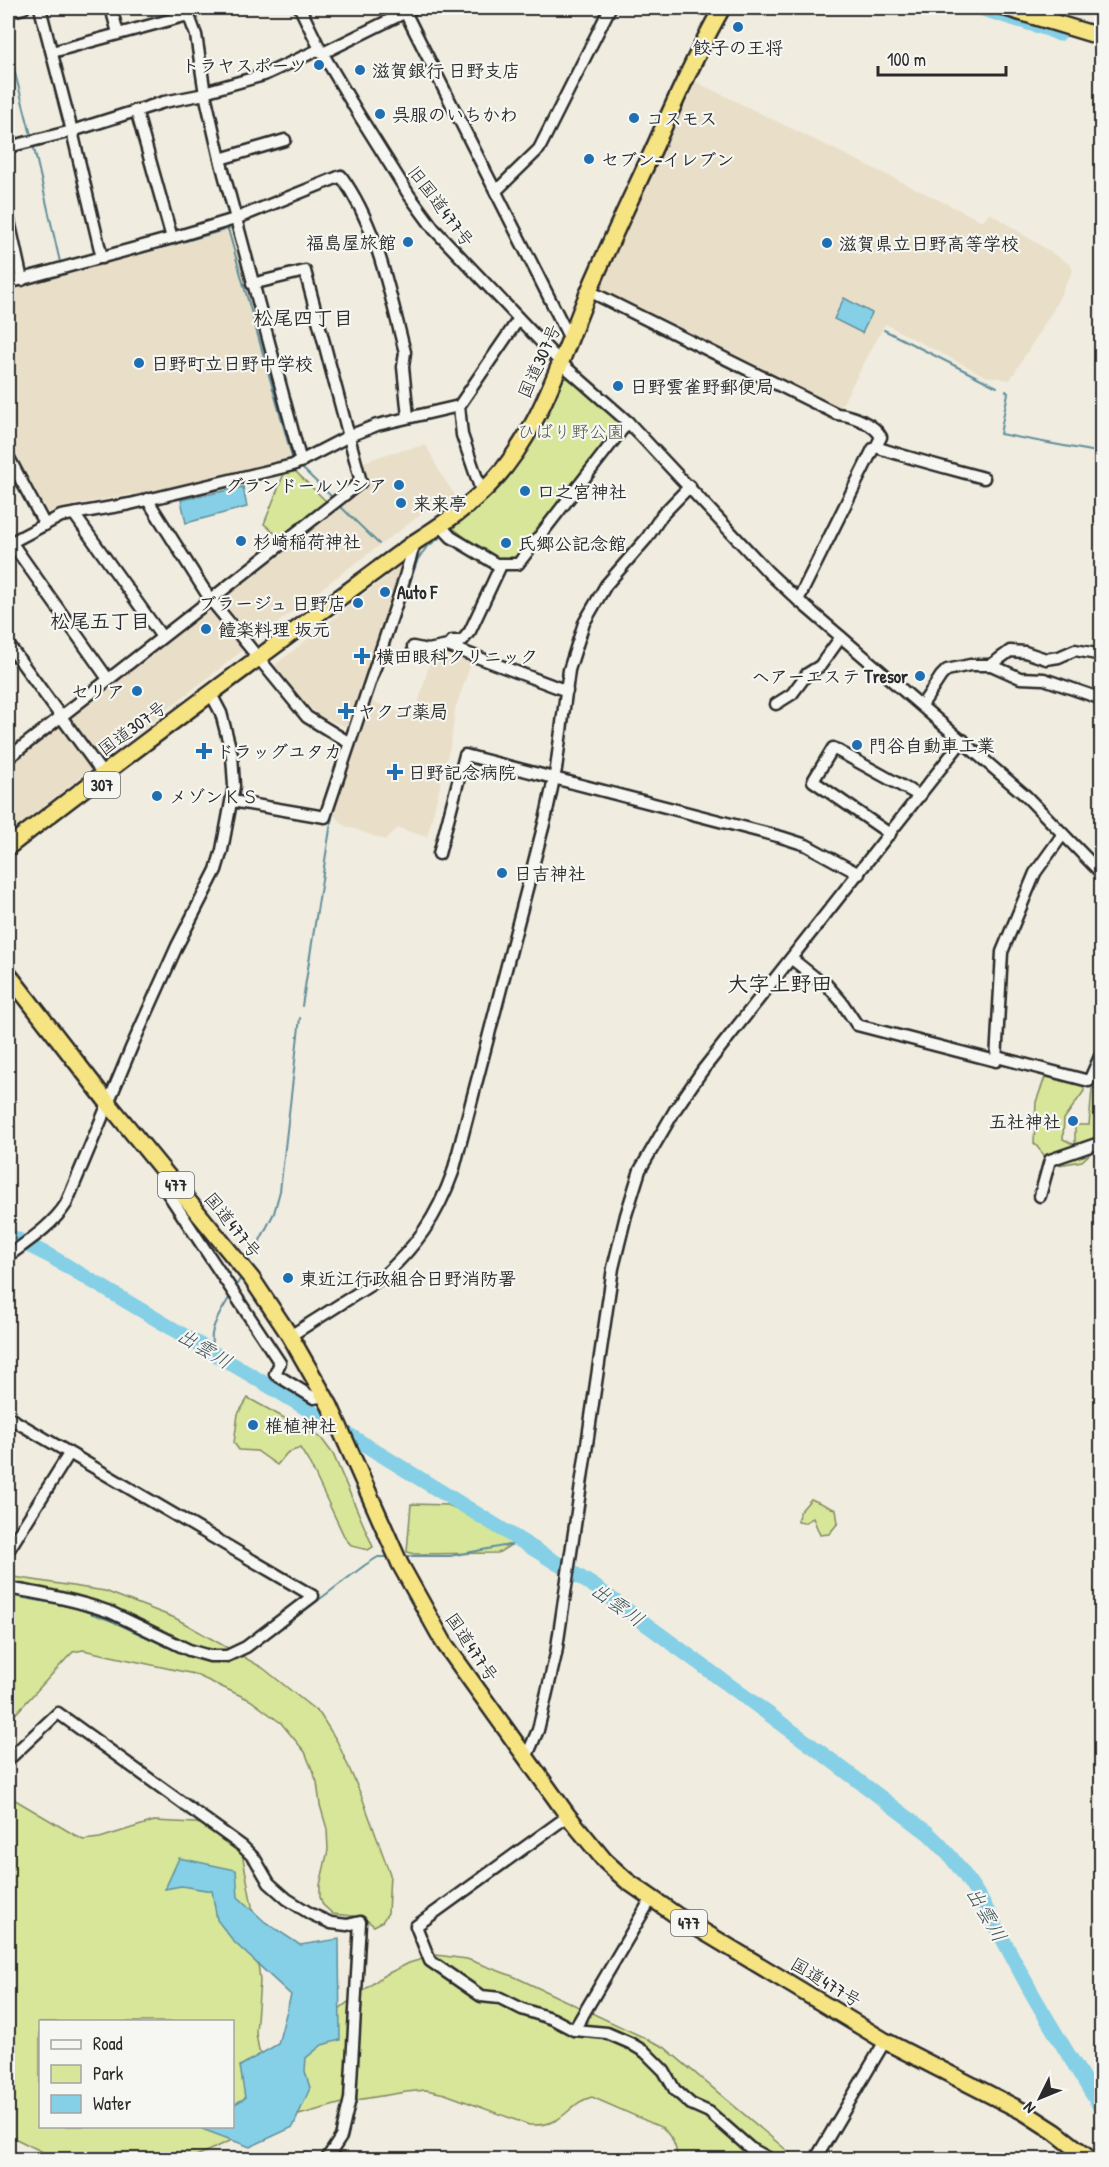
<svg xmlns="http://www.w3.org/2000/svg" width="1109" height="2167" font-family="'Patrick Hand','Klee One',sans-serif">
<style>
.built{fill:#e9dfc8}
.green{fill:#d7e699;stroke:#818862;stroke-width:1.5;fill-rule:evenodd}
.water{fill:#85d0e6;stroke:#618e9b;stroke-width:1.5}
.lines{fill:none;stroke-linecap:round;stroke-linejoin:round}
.stream{stroke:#618e9b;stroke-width:2}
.river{stroke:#85d0e6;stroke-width:15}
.minor-casing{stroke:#2b2b2b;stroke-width:15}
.highway-casing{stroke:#2b2b2b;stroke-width:20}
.minor{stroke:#f6f6f2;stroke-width:10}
.highway{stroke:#f6e381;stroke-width:15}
.poi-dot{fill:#1f6fb2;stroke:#f6f6f2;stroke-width:2}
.labels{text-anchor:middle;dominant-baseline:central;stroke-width:4.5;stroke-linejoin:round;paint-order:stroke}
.shield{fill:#f6f6f2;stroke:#686867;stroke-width:1.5}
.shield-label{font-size:16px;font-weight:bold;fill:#2b2b2b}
.poi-label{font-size:18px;font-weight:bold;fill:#2b2b2b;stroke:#f6f6f2;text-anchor:start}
.street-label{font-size:18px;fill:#2b2b2b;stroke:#f6f6f2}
.park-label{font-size:18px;fill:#565a46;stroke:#f6f6f2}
.neighbourhood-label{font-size:20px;font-weight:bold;fill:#2b2b2b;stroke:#f6f6f2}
.water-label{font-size:20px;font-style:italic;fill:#42545a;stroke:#f6f6f2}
.quarter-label{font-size:21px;font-weight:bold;fill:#2b2b2b;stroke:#f6f6f2}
</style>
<rect width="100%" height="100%" fill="#f0ecdf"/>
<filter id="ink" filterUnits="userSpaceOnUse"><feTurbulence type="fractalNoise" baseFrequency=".0167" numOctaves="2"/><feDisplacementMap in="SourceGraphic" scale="12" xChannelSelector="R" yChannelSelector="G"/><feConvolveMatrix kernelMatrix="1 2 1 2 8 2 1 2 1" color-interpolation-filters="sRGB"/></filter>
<g filter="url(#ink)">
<g class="built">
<path d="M692,80L982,221L990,213L1069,264L1073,270L1053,310L1010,380L985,376L885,324L839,410L596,290Z"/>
<path d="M229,226L233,228L296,457L292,461L130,499L132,494L57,508L50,513L47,512L8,439V287Z"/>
<path d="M426,445L440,473L457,498L434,505L330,582L8,834V761L365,484L360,463L393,452Z"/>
<path d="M405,562L351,729L319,716L296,694L275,665Z"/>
<path d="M433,651H446L472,661L455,709L451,743L427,837L398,828L385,840L343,825L334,815L336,802L371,701L414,718Z"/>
</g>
<g class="green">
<path d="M565,378L577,381L590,396L614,417L618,425L513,560L495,561L453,528L486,498L559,383Z"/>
<path d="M294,470L328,503L282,539L264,524L285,471Z"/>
<path d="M1048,1069L1083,1082L1084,1091L1064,1119L1063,1139L1075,1145V1125H1089L1092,1089L1101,1086V1147L1096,1148L1082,1161L1053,1166L1034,1143L1036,1102Z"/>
<path d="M248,1398L321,1438L333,1454L373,1547L368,1550L352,1546L345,1538L310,1464L300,1448L287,1453L277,1465L257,1451L239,1450L234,1443L238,1414Z"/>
<path d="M811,1499L836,1510L838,1523L829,1534L820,1535L813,1518L804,1523L798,1522L799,1513Z"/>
<path d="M411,1504L448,1505L464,1512L514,1543L498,1553L415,1554L407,1552Z"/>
<path d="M14,1577L105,1591L175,1618L263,1668L320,1714L337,1741L362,1797L390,1874L388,1913L382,1922L374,1926L363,1917L333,1914L323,1905L320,1897V1885L328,1850L327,1829L320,1805L317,1782L305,1752L281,1723L250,1700L194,1674L83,1650L73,1652L67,1658L8,1722V1578Z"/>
<path d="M8,1798H12L83,1840L100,1838L154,1821L196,1823L224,1830L242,1853L252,1906L260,1981L256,2033L259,2051L272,2059L383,1976L409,1963L436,1955L467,1959L515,1977L664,2047L797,2159H677C677,2146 672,2138 663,2128L592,2097C565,2104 567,2127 529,2125L445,2094L426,2090L406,2092L350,2101L273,2122L194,2157L182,2159H57L8,2135ZM40,2022H232V2126H40Z"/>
</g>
<g class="water">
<path d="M844,298L872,313L862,333L834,319Z"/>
<path d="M243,487L247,507L186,523L181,500Z"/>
<path d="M179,1858L236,1870L238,1897L265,1922L300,1945L339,1939L340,2040L322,2045L306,2058L305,2071L310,2088L293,2127L250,2147L202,2129V2127L232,2126L233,2105L245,2098L240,2066L278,2044L291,1995L235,1943L217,1920L212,1891L181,1886L165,1889Z"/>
</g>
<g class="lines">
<g class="stream">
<path d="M8,46L32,139"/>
<path d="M33,144L60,262"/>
<path d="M88,266L168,246L228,229L292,457"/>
<path d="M30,270L64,262"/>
<path d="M8,277L12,276"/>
<path d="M884,330L997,387"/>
<path d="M1006,391L1008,393L1000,434L1102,453"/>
<path d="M301,467L333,498"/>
<path d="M338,504L379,544"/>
<path d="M450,530L463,518"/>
<path d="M382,662L418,559L426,548L443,535"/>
<path d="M302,1006L333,810"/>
<path d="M251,1258L274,1213L280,1191L300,1018"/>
<path d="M236,1286L240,1279"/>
<path d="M215,1353C205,1333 219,1316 229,1298"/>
<path d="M403,1556H450L525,1542"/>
<path d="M8,1595L74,1607L112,1621L185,1655L197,1658"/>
<path d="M235,1658L251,1651L365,1565L378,1557H389"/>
<path d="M212,1661H224"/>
</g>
<g class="river">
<path d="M980,8L1048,29L1059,34V32"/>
<path d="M8,1235L50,1256L286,1396L594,1586L823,1754L928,1833C975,1875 1002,1941 1033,1995C1055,2034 1079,2071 1102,2110"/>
</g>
<defs>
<g id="minor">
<path d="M40,8L72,131L102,258"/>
<path d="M111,8L118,33"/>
<path d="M186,8L196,35L205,94L220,159L301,462"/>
<path d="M300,8L320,49L359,115L409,195L434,229L561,363L628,422L768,572L798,600L1026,796L1102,874"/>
<path d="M403,8L570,339"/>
<path d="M8,12L24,8"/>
<path d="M52,52L188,15"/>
<path d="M323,53L414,8"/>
<path d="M204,92L264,75L320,49"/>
<path d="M136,110L172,238"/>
<path d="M8,147L72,131L164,102L205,94"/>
<path d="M220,159L285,140"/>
<path d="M497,190L539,149L610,8"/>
<path d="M8,216L22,280"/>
<path d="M8,283L172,238L235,219L341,176C378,227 389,292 405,352L403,367L408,417"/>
<path d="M589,291L837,414C851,415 875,424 881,437L876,447C911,459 948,468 984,478"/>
<path d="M8,456L45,525"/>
<path d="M482,493L462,435L459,406L518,320"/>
<path d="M147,499L210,599L307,717L348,742"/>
<path d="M74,514L162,637"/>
<path d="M441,526L451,537L496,564H518L628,422"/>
<path d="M11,542L108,679"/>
<path d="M8,544L61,516L130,504L293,465L349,436L377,425L459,406"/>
<path d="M798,600L873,449L876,447"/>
<path d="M8,644L108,781"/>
<path d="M448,646L452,641H462L470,631L501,565"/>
<path d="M413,647L428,650L448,646L567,691"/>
<path d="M991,665L1010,651L1025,652L1046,659L1059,657L1075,650L1102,655"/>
<path d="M776,704L792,694L807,674L820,666L841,637"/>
<path d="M922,705L941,676L947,670L970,665H991L1020,678L1044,679L1102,699"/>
<path d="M8,758L361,482L305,271L252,284"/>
<path d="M232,801L325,817L401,590L415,542"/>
<path d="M890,834L813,781L833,748L920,796"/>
<path d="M439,854L465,755L781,837L806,845L859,874"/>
<path d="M792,959L817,979L826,984L841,1001L857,1025L996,1061L1002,952L1035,873L1063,834"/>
<path d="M997,1057L1089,1081L1102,1052"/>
<path d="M174,1183L165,1189L280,1363L275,1374L314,1398L324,1396"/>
<path d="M1040,1196L1050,1160L1102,1142"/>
<path d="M8,1256C28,1241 52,1226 66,1204L132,1046L177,946L216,870L222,850L234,786L232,755L221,713L211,694"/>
<path d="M290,1336L380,1279C416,1247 437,1217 453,1172L546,816L556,769L569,670L584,623L606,585L647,538L662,515L690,486"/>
<path d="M8,1417L313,1596L246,1647L227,1656H210L189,1650L110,1612C77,1600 42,1594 8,1588"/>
<path d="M8,1551L69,1454"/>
<path d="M526,1758L538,1730L556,1654L613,1268L626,1215L640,1170L675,1110L702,1071L963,740"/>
<path d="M8,1760L58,1713L242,1846L255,1859L269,1883L287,1899L311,1914L331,1923L347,1925L360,1922L350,2099L341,2137L326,2160"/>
<path d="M568,1816L416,1926L430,1961L481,1996L500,1998L522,2009L553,2019L574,2030L607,2033L630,2043L645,2052L664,2071L675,2090L691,2104L709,2112L750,2148L772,2160"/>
<path d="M574,2030L651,1899"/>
<path d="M300,2160H308"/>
<path d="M815,2160L885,2041"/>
</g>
<g id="highway">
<path d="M1006,8L1102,37"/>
<path d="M8,847C142,743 278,643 415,542C438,527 461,512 481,493C538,441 560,360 589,291C610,242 633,194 655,146C676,99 697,52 722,8"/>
<path d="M8,974L108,1103L252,1279L290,1336L330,1406L400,1564L444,1643L568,1816L605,1861L627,1881L676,1915L885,2041L1024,2112L1055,2132L1091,2160"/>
</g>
</defs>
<use href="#minor" class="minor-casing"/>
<use href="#highway" class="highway-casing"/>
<use href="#minor" class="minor"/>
<use href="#highway" class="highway"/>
</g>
</g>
<g class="poi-dot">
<circle cx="738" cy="27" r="6"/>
<circle cx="319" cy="65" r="6"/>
<circle cx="360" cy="70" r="6"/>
<circle cx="380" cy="114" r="6"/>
<circle cx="634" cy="118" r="6"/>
<circle cx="589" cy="159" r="6"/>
<circle cx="408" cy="242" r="6"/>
<circle cx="827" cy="243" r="6"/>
<circle cx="139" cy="363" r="6"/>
<circle cx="618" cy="386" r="6"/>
<circle cx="399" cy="485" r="6"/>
<circle cx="525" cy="491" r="6"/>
<circle cx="401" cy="503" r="6"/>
<circle cx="241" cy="541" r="6"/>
<circle cx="506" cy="543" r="6"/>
<circle cx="385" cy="592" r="6"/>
<circle cx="358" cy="603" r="6"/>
<circle cx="206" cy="629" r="6"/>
<path d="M359 647h6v6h6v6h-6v6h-6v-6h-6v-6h6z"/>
<circle cx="920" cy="676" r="6"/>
<circle cx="137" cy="691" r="6"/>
<path d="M343 702h6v6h6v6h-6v6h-6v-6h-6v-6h6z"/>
<circle cx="857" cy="745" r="6"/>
<path d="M201 742h6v6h6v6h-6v6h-6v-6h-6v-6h6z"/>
<path d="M392 763h6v6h6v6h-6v6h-6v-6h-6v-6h6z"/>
<circle cx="157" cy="796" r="6"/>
<circle cx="502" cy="873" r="6"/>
<circle cx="1073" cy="1121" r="6"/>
<circle cx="288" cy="1278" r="6"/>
<circle cx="253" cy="1425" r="6"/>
</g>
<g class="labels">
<g class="shield">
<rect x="84" y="772" width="36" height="26" rx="4.5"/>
<rect x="158" y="1172" width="36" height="26" rx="4.5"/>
<rect x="671" y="1910" width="36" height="26" rx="4.5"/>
</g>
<g class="shield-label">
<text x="102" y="785">307</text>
<text x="176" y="1185">477</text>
<text x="689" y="1923">477</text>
</g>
<g class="poi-label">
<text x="738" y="47" text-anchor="middle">餃子の王将</text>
<text x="307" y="65" text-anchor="end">トラヤスポーツ</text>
<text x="372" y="70">滋賀銀行 日野支店</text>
<text x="392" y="114">呉服のいちかわ</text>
<text x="646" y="118">コスモス</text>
<text x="601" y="159">セブン-イレブン</text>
<text x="396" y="242" text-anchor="end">福島屋旅館</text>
<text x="839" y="243">滋賀県立日野高等学校</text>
<text x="151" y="363">日野町立日野中学校</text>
<text x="630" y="386">日野雲雀野郵便局</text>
<text x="387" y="485" text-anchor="end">グランドールソシア</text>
<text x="537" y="491">口之宮神社</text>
<text x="413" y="503">来来亭</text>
<text x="253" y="541">杉崎稲荷神社</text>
<text x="518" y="543">氏郷公記念館</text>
<text x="397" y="592">Auto F</text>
<text x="346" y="603" text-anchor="end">ブラージュ 日野店</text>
<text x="218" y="629">饐楽料理 坂元</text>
<text x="376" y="656">横田眼科クリニック</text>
<text x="908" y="676" text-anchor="end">ヘアーエステ Tresor</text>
<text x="125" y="691" text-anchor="end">セリア</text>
<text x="358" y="711">ヤクゴ薬局</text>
<text x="869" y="745">門谷自動車工業</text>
<text x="216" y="751">ドラッグユタカ</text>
<text x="408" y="772">日野記念病院</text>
<text x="169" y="796">メゾンＫＳ</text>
<text x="514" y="873">日吉神社</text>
<text x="1061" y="1121" text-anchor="end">五社神社</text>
<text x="300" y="1278">東近江行政組合日野消防署</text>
<text x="265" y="1425">椎植神社</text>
</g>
<g class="street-label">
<text transform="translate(441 206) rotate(53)">旧国道477号</text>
<text transform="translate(539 361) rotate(-66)">国道307号</text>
<text transform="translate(132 728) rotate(-36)">国道307号</text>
<text transform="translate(233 1225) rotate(51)">国道477号</text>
<text transform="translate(472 1647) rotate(56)">国道477号</text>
<text transform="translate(826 1982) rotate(31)">国道477号</text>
</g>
<g class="park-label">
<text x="571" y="431">ひばり野公園</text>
</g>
<g class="neighbourhood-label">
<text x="303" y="317">松尾四丁目</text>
<text x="100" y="620">松尾五丁目</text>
</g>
<g class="water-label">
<text transform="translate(205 1348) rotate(31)">出雲川</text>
<text transform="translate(618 1604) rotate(36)">出雲川</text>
<text transform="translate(987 1914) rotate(60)">出雲川</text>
</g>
<g class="quarter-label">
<text x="780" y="983">大字上野田</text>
</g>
</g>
<rect width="1109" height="2167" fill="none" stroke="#f6f6f2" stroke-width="30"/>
<rect x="15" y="15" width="1079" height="2137" fill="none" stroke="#2b2b2b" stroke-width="2" filter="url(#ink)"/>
<rect x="39" y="2020" width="195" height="108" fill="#f6f6f2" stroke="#a5a5a2" stroke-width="1.5"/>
<rect x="51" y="2040" width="30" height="9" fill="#f6f6f2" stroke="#a5a5a2" stroke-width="1.5"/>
<text x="93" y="2050" font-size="18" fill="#2b2b2b">Road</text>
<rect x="51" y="2065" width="30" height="18" fill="#d7e699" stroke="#a5a5a2" stroke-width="1.5"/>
<text x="93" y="2080" font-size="18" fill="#2b2b2b">Park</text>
<rect x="51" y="2095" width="30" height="18" fill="#85d0e6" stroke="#a5a5a2" stroke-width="1.5"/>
<text x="93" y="2110" font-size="18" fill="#2b2b2b">Water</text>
<g transform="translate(1040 2098) rotate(227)" stroke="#f6f6f2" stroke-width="4.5" paint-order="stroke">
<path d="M0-4.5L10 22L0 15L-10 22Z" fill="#2b2b2b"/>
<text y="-9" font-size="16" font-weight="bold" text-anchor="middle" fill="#2b2b2b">N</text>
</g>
<path d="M878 66v9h128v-9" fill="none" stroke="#2b2b2b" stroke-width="3"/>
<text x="887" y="66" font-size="18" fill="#2b2b2b" stroke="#f6f6f2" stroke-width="4.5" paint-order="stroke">100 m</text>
</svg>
